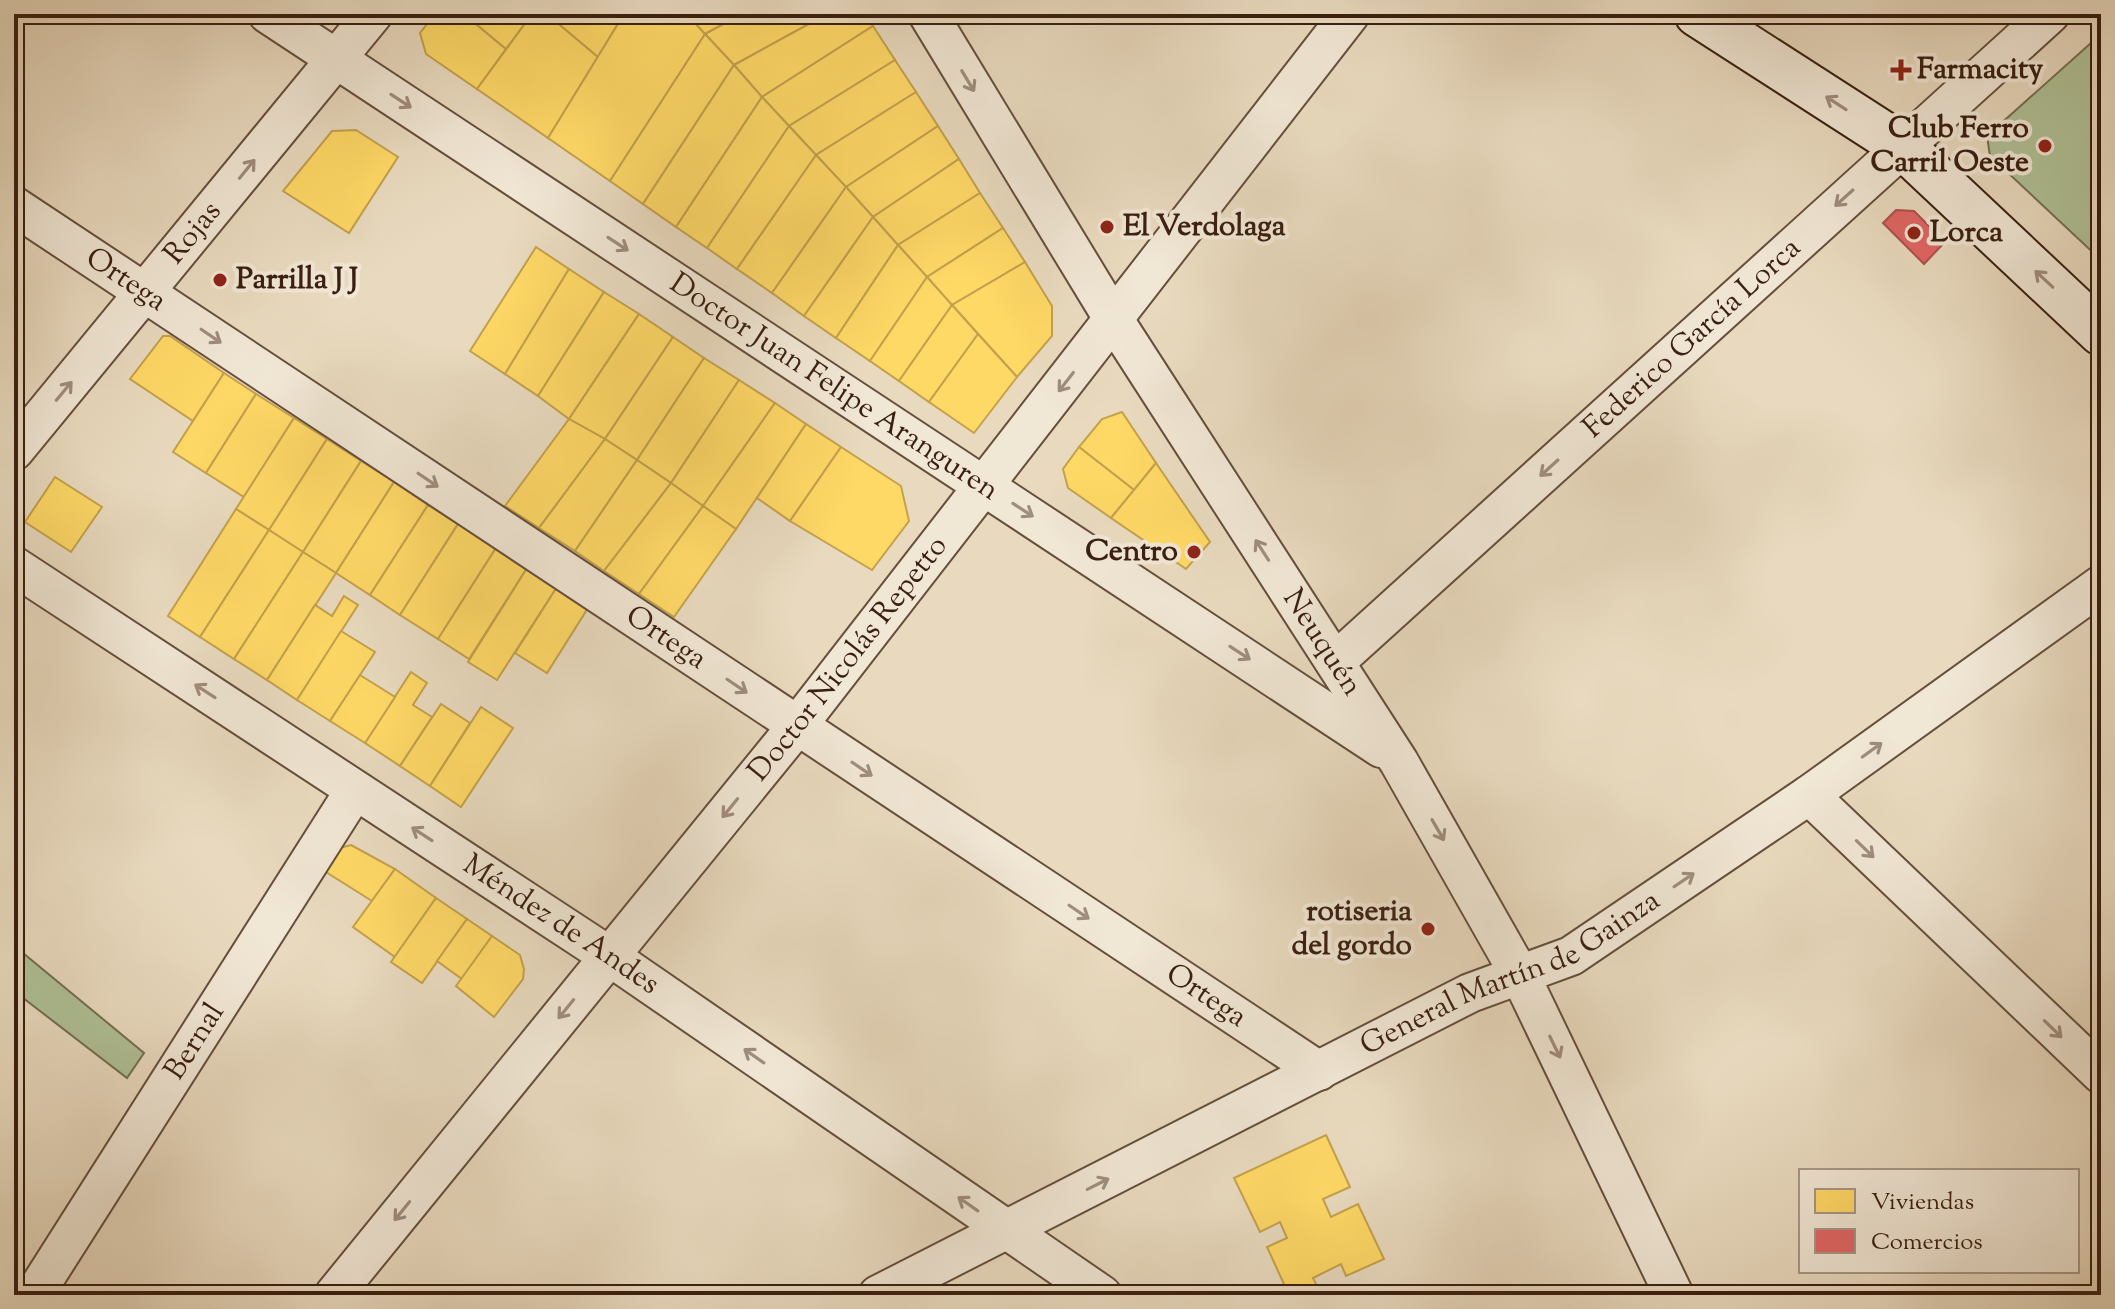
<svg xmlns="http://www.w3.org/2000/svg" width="2115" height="1309" font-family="'Sorts Mill Goudy',serif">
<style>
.green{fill:#b0c197;stroke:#757054;stroke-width:2}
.homes{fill:#ffd966;stroke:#c4a14c;stroke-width:2}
.shops{fill:#e06666;stroke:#ae514c;stroke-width:2}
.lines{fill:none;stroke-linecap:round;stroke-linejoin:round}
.street-casing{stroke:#664e3c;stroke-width:42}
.secondary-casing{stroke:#3a1f11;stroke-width:48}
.street{stroke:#f1e7d5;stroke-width:38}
.secondary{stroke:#f1e7d5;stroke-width:44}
.oneway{stroke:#9f8d7d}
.poi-dot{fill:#8f2418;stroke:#f1e7d5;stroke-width:3}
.labels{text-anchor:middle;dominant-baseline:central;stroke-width:8;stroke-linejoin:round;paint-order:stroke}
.poi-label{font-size:30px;font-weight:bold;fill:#3a1f11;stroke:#f1e7d5;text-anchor:start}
.street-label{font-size:30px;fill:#3a1f11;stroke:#f1e7d5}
</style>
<rect width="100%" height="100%" fill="#e9dabf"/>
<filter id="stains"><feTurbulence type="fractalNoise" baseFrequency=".0025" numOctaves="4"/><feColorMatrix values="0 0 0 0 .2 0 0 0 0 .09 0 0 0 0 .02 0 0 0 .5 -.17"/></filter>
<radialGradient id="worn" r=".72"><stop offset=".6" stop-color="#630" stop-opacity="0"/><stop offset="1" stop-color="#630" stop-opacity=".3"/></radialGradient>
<g class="green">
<path d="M2101,34V260L1990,156L1987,136Z"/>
<path d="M23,953L144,1053L127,1078L14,991V967Z"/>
</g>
<g class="homes">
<path d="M435,14H464L506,49L477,89L426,54L420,33Z"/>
<path d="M464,14H532L506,49Z"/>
<path d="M532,14H547L598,57L548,138L477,89Z"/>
<path d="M547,14H621L623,15L598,57Z"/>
<path d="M687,14L705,34L610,181L548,138L624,14Z"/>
<path d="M687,14H742L705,34Z"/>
<path d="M742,14H827L734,65L705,34Z"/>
<path d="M827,14H866L873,26L762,97L734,65Z"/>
<path d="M873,26L895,60L789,126L762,97Z"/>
<path d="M705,34L734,65L643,204L610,181Z"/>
<path d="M895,60L916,92L816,155L789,126Z"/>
<path d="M734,65L762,97L676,227L643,204Z"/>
<path d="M916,92L938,126L846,187L816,155Z"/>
<path d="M762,97L789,126L707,248L676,227Z"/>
<path d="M789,126L816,155L737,269L707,248Z"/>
<path d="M938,126L959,159L873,217L846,187Z"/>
<path d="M356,130L398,157L349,233L283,191L332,131Z"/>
<path d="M816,155L846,187L772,293L737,269Z"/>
<path d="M959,159L980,193L898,245L873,217Z"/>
<path d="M846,187L873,217L804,316L772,293Z"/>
<path d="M980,193L1003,228L927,277L898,245Z"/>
<path d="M873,217L898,245L836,338L804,316Z"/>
<path d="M1003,228L1025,262L952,305L927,277Z"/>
<path d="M898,245L927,277L870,361L836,338Z"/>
<path d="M536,247L569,269L505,374L470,351Z"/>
<path d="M1025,262L1052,306V336L1017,377L952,305Z"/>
<path d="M569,269L604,292L538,396L505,374Z"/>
<path d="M927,277L952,305L899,381L870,361Z"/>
<path d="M604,292L639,314L569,419L538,396Z"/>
<path d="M952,305L978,334L929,402L899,381Z"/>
<path d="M639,314L673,337L605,439L569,419Z"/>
<path d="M978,334L1017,377L974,433L929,402Z"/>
<path d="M163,336H170L224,373L193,421L130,379Z"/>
<path d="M673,337L704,358L637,460L605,439Z"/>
<path d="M704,358L739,380L671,483L637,460Z"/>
<path d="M224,373L256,394L206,473L173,452Z"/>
<path d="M739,380L775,403L703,506L671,483Z"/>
<path d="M256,394L294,418L244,497L206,473Z"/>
<path d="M775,403L806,424L736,529L703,506Z"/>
<path d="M1122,412L1156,463L1134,490L1079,447L1102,419Z"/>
<path d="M294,418L327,439L269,530L236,509Z"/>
<path d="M569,419L605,439L539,528L505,506Z"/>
<path d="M806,424L841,447L790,521L757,498Z"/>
<path d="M327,439L361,461L303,552L269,530Z"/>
<path d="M605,439L637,460L575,551L539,528Z"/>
<path d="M841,447L901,486L909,521L872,570L790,521Z"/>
<path d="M1079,447L1134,490L1111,518L1068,488L1063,469Z"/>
<path d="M637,460L671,483L604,571L575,551Z"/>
<path d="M361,461L394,482L336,573L303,552Z"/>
<path d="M1156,463L1210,542L1186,569L1111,518Z"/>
<path d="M55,477L102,507L71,552L25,522Z"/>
<path d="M394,482L428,505L370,595L336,573Z"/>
<path d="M671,483L703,506L639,594L604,571Z"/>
<path d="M428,505L458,524L400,615L370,595Z"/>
<path d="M703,506L736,529L674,617L639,594Z"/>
<path d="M236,509L269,530L200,637L168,616Z"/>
<path d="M458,524L496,548L438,639L400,615Z"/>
<path d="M269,530L303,552L234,659L200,637Z"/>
<path d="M496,548L527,568L469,659L438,639Z"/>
<path d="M303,552L336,573L267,680L234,659Z"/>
<path d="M527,568L557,587L497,680L468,662Z"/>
<path d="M557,587L588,608L547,673L515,653Z"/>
<path d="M344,596L358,605L297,700L267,680L315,605L332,616Z"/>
<path d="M341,631L375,652L330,721L297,700Z"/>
<path d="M411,672L427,683L413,705L432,717L400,766L365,743Z"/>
<path d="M360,675L395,697L365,743L330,721Z"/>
<path d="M441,704L470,723L430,786L400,766Z"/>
<path d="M481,707L513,728L461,807L430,786Z"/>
<path d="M351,845L395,869L372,901L318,867L332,850Z"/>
<path d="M395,869L436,898L395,957L353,927Z"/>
<path d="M436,898L467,919L422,983L391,962Z"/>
<path d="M467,919L492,936L462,979L437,961Z"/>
<path d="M492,936L520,955L524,969L523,979L494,1017L456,986Z"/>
<path d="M1326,1135L1350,1187L1323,1199L1331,1217L1358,1204L1384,1259L1346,1276L1341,1264L1313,1278L1319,1290L1307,1295H1289L1267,1247L1287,1238L1280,1222L1260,1232L1234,1178Z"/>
</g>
<path class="shops" d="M1896,210L1914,211L1945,242L1924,264L1883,223Z"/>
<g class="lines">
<defs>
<g id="street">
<path id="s1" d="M268,14L1381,748"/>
<path id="s2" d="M928,14L1114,320L1399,762L1521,977L1674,1295"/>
<path id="s3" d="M14,206L1319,1071"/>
<path id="s4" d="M14,451L373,14"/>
<path id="s5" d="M14,566L609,956L1102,1295"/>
<path id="s6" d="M1335,662L2050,14"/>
<path d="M1809,795L2101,1074"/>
<path id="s7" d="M34,1295L355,790"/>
<path id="s8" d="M334,1295L797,726L1350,14"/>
<path id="s9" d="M878,1295L1470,993L1571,956L1809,795L2101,585"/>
</g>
<path id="secondary" d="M1697,14L1902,146L2101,333"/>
</defs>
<use href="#street" class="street-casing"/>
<use href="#secondary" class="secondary-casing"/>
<use href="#street" class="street"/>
<use href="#secondary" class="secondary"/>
</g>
<defs><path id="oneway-shaft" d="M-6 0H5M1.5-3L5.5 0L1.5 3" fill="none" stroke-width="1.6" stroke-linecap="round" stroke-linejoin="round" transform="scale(2)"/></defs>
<g class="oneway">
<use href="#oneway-shaft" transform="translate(968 81) rotate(59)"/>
<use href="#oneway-shaft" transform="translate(401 101) rotate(33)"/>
<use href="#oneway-shaft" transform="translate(1836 103) rotate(-147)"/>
<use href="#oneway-shaft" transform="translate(247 169) rotate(-51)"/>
<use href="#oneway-shaft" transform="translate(1844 198) rotate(138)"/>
<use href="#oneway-shaft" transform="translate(618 244) rotate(33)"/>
<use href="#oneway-shaft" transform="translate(2044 279) rotate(-137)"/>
<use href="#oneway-shaft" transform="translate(211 336) rotate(34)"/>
<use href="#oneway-shaft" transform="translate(1066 382) rotate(128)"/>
<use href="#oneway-shaft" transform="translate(64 391) rotate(-50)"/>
<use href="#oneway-shaft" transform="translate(1549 468) rotate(138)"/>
<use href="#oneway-shaft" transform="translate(428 480) rotate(34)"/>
<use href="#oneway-shaft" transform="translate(1023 510) rotate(33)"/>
<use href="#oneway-shaft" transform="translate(1262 550) rotate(-123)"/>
<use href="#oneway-shaft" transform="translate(1240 653) rotate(33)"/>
<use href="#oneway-shaft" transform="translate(737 686) rotate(34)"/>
<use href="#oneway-shaft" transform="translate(205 691) rotate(-147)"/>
<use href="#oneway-shaft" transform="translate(1872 750) rotate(-36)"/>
<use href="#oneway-shaft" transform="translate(862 769) rotate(34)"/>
<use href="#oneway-shaft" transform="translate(730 808) rotate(129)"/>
<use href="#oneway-shaft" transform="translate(1438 830) rotate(60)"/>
<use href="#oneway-shaft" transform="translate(422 834) rotate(-147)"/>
<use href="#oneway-shaft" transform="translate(1865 849) rotate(44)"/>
<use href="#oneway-shaft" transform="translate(1684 880) rotate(-34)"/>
<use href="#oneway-shaft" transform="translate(1079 912) rotate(34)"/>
<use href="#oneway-shaft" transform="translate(566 1009) rotate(129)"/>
<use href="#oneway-shaft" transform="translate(2053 1029) rotate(44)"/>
<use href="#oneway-shaft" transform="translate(1555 1047) rotate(64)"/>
<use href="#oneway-shaft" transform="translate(754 1056) rotate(-145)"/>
<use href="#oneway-shaft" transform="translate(1098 1184) rotate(-27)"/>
<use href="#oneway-shaft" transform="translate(968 1204) rotate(-145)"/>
<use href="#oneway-shaft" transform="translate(402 1211) rotate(129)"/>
</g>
<g class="poi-dot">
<path d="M1897 58h8v8h8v8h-8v8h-8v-8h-8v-8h8z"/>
<circle cx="2045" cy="146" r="8"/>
<circle cx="1107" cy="227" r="8"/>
<circle cx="1914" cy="233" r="8"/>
<circle cx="220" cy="280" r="8"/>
<circle cx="1194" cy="552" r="8"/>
<circle cx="1428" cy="929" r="8"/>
</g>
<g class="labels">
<g class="poi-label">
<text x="1917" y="70">Farmacity</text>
<text x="2029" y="129" text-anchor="end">Club Ferro<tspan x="2029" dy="34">Carril Oeste</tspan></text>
<text x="1123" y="227">El Verdolaga</text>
<text x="1930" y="233">Lorca</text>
<text x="236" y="280">Parrilla J J</text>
<text x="1178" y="552" text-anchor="end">Centro</text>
<text x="1412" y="912" text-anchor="end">rotiseria<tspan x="1412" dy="34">del gordo</tspan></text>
</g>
<g class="street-label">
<text stroke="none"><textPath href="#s4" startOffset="282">Rojas</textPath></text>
<text stroke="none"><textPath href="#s3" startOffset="134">Ortega</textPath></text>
<text stroke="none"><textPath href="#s6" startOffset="482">Federico García Lorca</textPath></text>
<text stroke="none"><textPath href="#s1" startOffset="678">Doctor Juan Felipe Aranguren</textPath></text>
<text stroke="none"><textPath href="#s3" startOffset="782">Ortega</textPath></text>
<text stroke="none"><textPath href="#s2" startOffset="742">Neuquén</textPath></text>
<text stroke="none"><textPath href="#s8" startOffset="818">Doctor Nicolás Repetto</textPath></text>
<text stroke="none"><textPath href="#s5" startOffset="654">Méndez de Andes</textPath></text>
<text stroke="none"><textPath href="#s9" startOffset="710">General Martín de Gainza</textPath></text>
<text stroke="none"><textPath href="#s3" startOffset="1430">Ortega</textPath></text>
<text stroke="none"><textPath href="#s7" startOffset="300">Bernal</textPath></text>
</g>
</g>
<rect width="2115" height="1309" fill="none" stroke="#e9dabf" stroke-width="48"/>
<rect x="16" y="16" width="2083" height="1277" fill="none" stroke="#3a1f11" stroke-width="4"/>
<rect x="24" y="24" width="2067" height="1261" fill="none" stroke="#3a1f11" stroke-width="2"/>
<rect x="1799" y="1169" width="280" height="104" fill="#f1e7d5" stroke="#a89787" stroke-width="2"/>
<rect x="1815" y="1189" width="40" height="24" fill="#ffd966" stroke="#a89787" stroke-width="2"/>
<text x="1871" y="1209" font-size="24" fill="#3a1f11">Viviendas</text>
<rect x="1815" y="1229" width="40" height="24" fill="#e06666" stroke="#a89787" stroke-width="2"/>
<text x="1871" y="1249" font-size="24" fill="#3a1f11">Comercios</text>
<rect width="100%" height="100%" filter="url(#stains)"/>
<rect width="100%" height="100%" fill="url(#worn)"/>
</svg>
